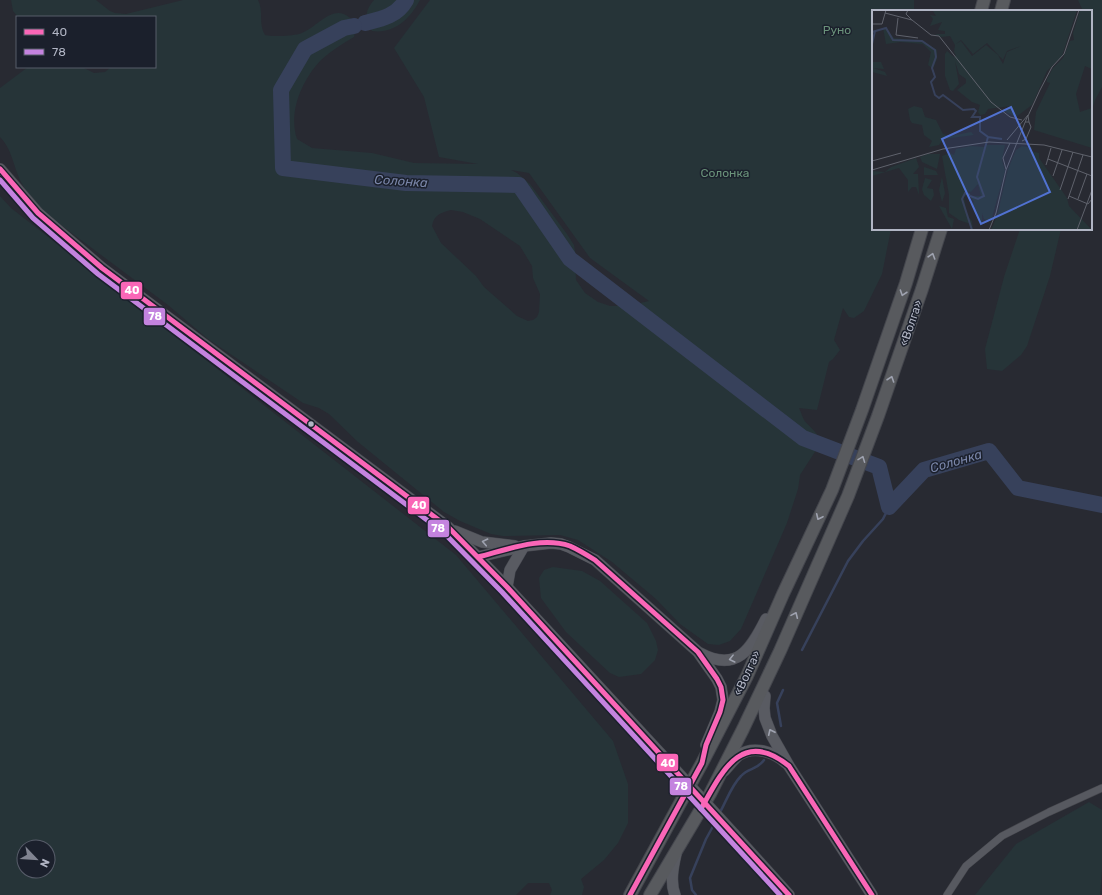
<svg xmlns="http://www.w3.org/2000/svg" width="1102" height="895" font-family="Rubik,sans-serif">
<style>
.green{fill:#263438;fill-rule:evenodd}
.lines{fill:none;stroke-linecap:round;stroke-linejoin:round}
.stream{stroke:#37415b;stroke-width:2.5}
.river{stroke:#37415b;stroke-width:16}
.minor-casing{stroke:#44454b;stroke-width:8}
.primary-casing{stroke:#45474f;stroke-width:12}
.trunk-casing{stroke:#44464d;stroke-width:14}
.minor{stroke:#575960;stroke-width:7}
.primary{stroke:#595b62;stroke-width:11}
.trunk{stroke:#585a5e;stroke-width:12}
.primary-bridge-casing{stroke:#45474f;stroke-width:12;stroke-linecap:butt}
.primary-bridge{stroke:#595b62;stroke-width:11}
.bus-1-casing{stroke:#1b202c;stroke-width:8}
.bus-2-casing{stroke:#1b202c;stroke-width:8}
.bus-1{stroke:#fa66b7;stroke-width:5}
.bus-2{stroke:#c483df;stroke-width:5}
.oneway{stroke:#9fa3b0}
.bus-dot{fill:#b1b5c4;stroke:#1b202c;stroke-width:1.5}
.labels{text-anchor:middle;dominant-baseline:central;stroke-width:3;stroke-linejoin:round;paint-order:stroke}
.park-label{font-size:12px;fill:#6a927a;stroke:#1b202c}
.street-label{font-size:12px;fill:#b1b5c4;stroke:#1b202c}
.water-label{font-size:13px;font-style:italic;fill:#7b87aa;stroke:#1b202c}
.inset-river{fill:none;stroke:#37415b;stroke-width:2}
.inset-road{fill:none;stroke:#5f626c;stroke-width:1}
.view{fill:#5172d1;fill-opacity:0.15;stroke:#5172d1;stroke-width:2}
.inset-edge{fill:none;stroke:#b1b5c4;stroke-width:2}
.line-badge{stroke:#1b202c;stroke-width:1.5}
.badge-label{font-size:11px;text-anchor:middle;font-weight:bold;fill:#fff}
</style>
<rect width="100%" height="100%" fill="#282a32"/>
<g class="green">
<path d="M11,0H96L110,11L115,13L126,14L183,0H258C264,11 258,24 265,35C273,37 290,36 299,34C316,30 332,2 350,18C357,24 356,29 354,37C342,44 331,51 321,60C302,80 288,112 297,139L312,148L372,153L414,163L478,164L439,157L424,97L394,48L430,0H914V11H873V229H891L882,274L864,311L854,318L849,317L843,308L834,340L840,350L833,359L829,362L817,410L799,408C801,412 802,416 804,420C810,428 820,433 820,444L800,475L798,489L787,523L741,629L730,641L719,645L708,644L680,624L656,599L612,562L578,540L560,535L503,536L491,534L460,521L444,512L358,442L329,414L319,408L303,403L208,339L168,305L45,213C36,204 26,192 20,180C13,165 12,149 0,137V88L28,67H82L94,73L105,72L111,67H155V17H18L13,11ZM511,170L529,173L590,258L649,301L627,306H610L598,302L585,293L576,280L575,251L574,245L567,234L530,184L517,173ZM451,210L463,212L480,219L520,246L532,266L533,278L540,294L539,312L537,317L533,320L528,321L517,316L484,287L476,276L441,243L432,226C434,215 440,213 451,210Z"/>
<path d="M374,0H420C410,19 394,34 372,31C364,19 365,10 374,0Z"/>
<path d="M1078,0H1102V87L1095,100L1091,113V11H1083Z"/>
<path d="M0,196L11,208L456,555L613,741L628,784V823L618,843L604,860L581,879L584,887L582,895H550L552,890L549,883H528L516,895H0ZM24,847H48V871H24Z"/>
<path d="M1020,229H1061L1050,276L1027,346L1021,355L1002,371L987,369L985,349L1004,277Z"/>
<path d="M553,567L582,571L600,581L647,623L656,641L658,650L655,660L641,674L619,677L610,673L566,632L541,598L539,578L544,570Z"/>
<path d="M1089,802L1102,810V870L1100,895H975L1016,844Z"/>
</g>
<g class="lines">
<g class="stream">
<path d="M802,650L848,561L863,541L883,519L889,507"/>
<path d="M781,726L777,703L783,690"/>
<path d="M719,814C726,802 731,786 741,776C749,767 756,771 764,760"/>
<path d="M696,895L692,890L690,878L706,839L717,819"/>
</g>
<g class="river">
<path d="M365,23C381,19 397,16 406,0"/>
<path d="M354,26L344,28L305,49L281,90L283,168L406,183L519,185L570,259L803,438L879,467L889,507L924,470L989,451L1018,488L1102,505"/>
</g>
<defs>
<path id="minor" d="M947,895L966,866L1002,836L1049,812L1102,788"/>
<g id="primary">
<path d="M0,169L38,213L102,268L448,527L507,587L660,753"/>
<path d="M455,531L482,542L515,546"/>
<path d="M478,557L524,546L551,543L561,544L569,547L595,560L698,652L717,679L721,687L723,700L720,712L706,745"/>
<path d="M507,587L510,570L524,546"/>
<path d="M700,653C737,673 751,649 766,619"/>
<path d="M765,696L764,708L765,718L772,736L789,766L872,895"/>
<path d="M724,771C729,766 733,760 739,755C754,745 774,752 786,763"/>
<path d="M734,834L789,895"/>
<path d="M675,895C670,882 673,867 676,854"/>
</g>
<g id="trunk">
<path d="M981,11L984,0"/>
<path d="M1001,11L1004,0"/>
<path d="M630,895L702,763L747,676L783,594L832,490L862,410L906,283L922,229"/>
<path d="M650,895L710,794L743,729L780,651L848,496L878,416L922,289L941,229"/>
</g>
</defs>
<use href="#minor" class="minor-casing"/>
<use href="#primary" class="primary-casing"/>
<use href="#trunk" class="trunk-casing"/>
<use href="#minor" class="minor"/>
<use href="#primary" class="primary"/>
<use href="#trunk" class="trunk"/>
<defs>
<path id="primary-bridge" d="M660,753L734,834"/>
</defs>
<use href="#primary-bridge" class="primary-bridge-casing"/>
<use href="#primary-bridge" class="primary-bridge"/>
<defs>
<g id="bus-1">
<path d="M0,169L38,213L102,268L448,527L507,587L789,895"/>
<path d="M478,557C506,550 541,536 570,546C579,550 587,555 595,560L698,652L717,679L721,687L723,700L720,712L706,745L702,763L630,895"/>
<path d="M701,809C722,771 742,728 789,766L872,895"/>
</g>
<path id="bus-2" d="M0,180L33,218L98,274L443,532L502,592L780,895"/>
</defs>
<use href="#bus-1" class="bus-1-casing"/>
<use href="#bus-2" class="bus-2-casing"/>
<use href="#bus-1" class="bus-1"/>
<use href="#bus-2" class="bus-2"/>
</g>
<defs><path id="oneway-chevron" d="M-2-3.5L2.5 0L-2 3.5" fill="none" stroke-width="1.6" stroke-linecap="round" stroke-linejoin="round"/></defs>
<g class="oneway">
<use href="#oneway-chevron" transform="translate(932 256) rotate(-73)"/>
<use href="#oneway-chevron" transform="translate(903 293) rotate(109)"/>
<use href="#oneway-chevron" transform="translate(891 379) rotate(-71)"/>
<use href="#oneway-chevron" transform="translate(862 459) rotate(-69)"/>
<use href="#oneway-chevron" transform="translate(819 517) rotate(115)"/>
<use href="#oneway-chevron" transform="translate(485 542) rotate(-168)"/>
<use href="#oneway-chevron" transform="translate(795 615) rotate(-66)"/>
<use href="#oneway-chevron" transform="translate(732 659) rotate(166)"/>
<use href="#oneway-chevron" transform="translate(771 732) rotate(-115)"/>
</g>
<circle class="bus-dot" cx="311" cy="424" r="3.5"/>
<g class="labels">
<g class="park-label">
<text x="837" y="30">Руно</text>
<text x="725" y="173">Солонка</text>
</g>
<g class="street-label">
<text transform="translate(911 323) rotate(-71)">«Волга»</text>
<text transform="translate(747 673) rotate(-65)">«Волга»</text>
</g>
<g class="water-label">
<text transform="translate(401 181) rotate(4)">Солонка</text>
<text transform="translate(956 461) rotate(-16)">Солонка</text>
</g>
</g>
<g transform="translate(872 10)">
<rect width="220" height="220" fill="#282a32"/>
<path d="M68,0H205L190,46L175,61L160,95L144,107L132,101L139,96L116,99L113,104L108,105L106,102L108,95L100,92L85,80L94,73V69L87,64L83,51L87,74L81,81L78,80L73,66V44L75,41L82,47L84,45L82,42L83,35L78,26L69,27L63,24H73V21L66,20L70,12L58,16L61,9L58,5L64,6L61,1ZM89,30L101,44L115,33L131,50L135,41L149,36L135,42L131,54L126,45L114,35L100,46L89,31L84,34ZM208,0H220V59L213,56L204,84L208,102L220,98V138L162,120L164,102L178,73L175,72V69L181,58L191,48L198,31L202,30L201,23ZM13,17L22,28L51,31L65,40V49L61,59L56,55L59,42L51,34L28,32L14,34L11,18ZM0,52H9L12,59L1,58L13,62L15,66L0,62ZM42,96L50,98L53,107L64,110L71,124L78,126L99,122L102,125L72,129L67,135L57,137L60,131L52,125L50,115L40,113L38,110L36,99ZM114,135H133L130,150L133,161L119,211L112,209L110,203V212L107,213L106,204L99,196L102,192L98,186H109L106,174L99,182L96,181L98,184L92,187L95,205L100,211L101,220H99L98,214L87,210L77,203V185L70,146L78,143L82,145L84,139L99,136L112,137ZM150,136L161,138L158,141L167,143V148L195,188L197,196L220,220H119L125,206L136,159L144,140ZM56,144H68L65,159L50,152L48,147ZM44,148L47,157L41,164H46L47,185L44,177H40L36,182V170L27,158L0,166V161L13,162L19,157ZM52,157L64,161L66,165H52ZM70,167L73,183L70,192L67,180ZM53,168L60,170L55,178L61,179L62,185L59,191L52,185L50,179ZM67,196L74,198L76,207L82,209L80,219Z" fill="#263438" fill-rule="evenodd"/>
<path class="inset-river" d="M0,22L14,18L21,30L50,31L63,40L64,47L60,58L63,67L59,72L63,85L67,88L71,85L91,100L102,99L104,101L100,107H108V121L116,127L105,167L112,186L106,189L98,186M0,34L3,21M116,127L130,129M98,185L93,183L90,189L100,220"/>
<path class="inset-road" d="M36,0L34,4L40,10M13,3L40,10L59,25L67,26L119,92L138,107L150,110M26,8L24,25L46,28M0,14H10L14,0M157,112L156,106L168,80L180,57L192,44L207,0M150,131L154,129L159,117L157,112H153M176,149L220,166M0,151L29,143M174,155L179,138M134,159L131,148L138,133M0,160L71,139L117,132L172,135L220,147M181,166L190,140M188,180L201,142M197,186L216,194L220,189M196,189L211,145M206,189L215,164M117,220L124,203L134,160L156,105L135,130M205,220L220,180"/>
<path class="view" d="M139,97L178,182L109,214L70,129Z"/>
<rect width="220" height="220" class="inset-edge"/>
</g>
<g class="line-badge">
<rect x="120" y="281" width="23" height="19" rx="4" fill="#fa66b7"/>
<rect x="143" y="307" width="23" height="19" rx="4" fill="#c483df"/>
<rect x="407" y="496" width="23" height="19" rx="4" fill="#fa66b7"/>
<rect x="427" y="519" width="23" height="19" rx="4" fill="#c483df"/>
<rect x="656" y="753" width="23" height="19" rx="4" fill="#fa66b7"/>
<rect x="669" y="777" width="23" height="19" rx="4" fill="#c483df"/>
</g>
<g class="badge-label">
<text x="132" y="294">40</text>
<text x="155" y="320">78</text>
<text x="419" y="509">40</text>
<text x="438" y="532">78</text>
<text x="668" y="767">40</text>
<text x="681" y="790">78</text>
</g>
<rect x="16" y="16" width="140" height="52" fill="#1b202c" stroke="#575c69"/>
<rect x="24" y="29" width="20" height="6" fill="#fa66b7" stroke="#575c69"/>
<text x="52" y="36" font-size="12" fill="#b1b5c4">40</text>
<rect x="24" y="49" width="20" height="6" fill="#c483df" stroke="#575c69"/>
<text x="52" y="56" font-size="12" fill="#b1b5c4">78</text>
<g transform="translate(36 859) rotate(115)"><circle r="19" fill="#1b202c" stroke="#575c69"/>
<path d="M0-3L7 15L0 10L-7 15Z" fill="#818491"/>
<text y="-6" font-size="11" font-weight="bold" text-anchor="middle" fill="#b1b5c4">N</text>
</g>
</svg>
